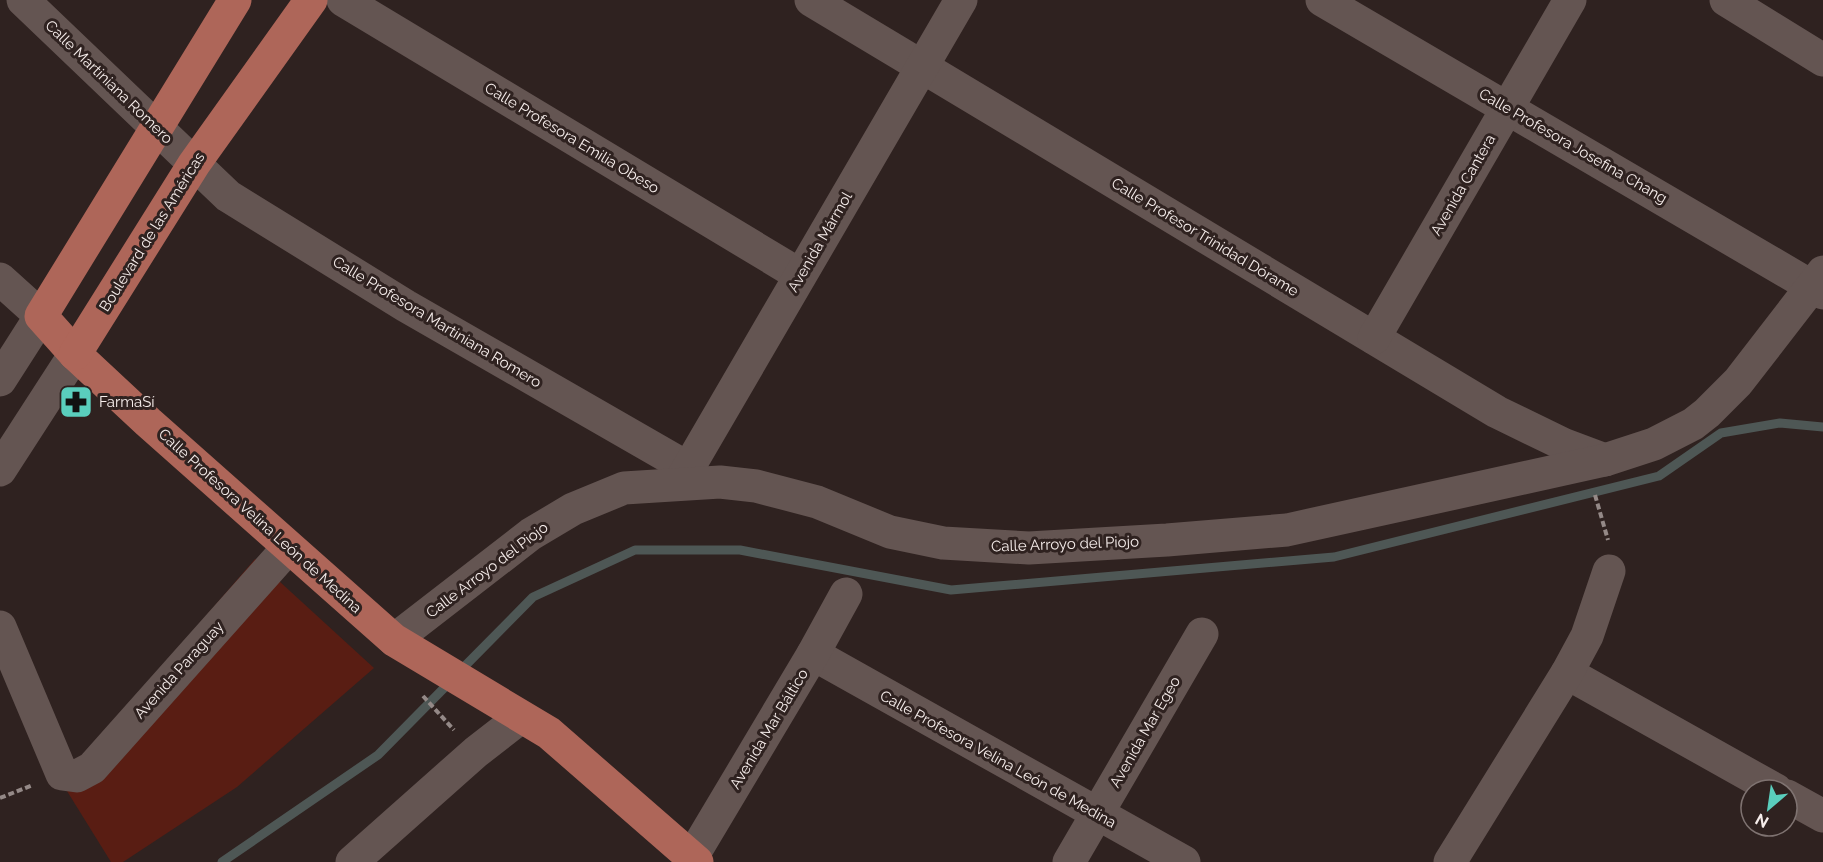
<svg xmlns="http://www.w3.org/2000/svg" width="1823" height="862" font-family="Raleway,sans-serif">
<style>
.green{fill:#591d13}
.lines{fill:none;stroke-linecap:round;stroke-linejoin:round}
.stream{stroke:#4e5755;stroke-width:9}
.path{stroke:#948987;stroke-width:4;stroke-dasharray:6 3;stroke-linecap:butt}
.minor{stroke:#645552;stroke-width:33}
.major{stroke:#ae6659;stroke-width:33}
.labels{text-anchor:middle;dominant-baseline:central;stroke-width:6;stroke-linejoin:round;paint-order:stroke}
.street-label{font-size:15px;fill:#f6edeb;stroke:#2f2220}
.poi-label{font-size:15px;fill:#f6edeb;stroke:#2f2220;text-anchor:start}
</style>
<rect width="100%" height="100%" fill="#2f2220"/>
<path class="green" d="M255,559L374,668L237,787L123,862H111L62,783Z"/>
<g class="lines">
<g class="stream">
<path d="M459,672L533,597L635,550H740L951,590L1334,557L1659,476L1721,433L1780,423L1823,427"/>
<path d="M222,862L378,755L450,682"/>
</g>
<g class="path">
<path d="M1595,495L1608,540"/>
<path d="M423,696L454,730"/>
<path d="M0,798L33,785"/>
</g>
<g class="minor">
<path d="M23,0L228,196L406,306L688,468"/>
<path d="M343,0L800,275"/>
<path d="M811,0L1497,412L1565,445L1605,460"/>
<path d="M1322,0L1823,293"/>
<path d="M1726,0L1823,60"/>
<path d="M0,279L41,316L0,380"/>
<path d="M1374,338L1570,0"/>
<path d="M0,470L75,354"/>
<path d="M679,484L961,0"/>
<path d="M0,627L62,774L77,776L92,768L288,548"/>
<path d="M394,640L531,534L573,509L624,488L720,482L756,486L817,502L890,532L943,543L1029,548L1167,540L1287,530L1605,460L1654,444L1693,424L1707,413L1738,382L1823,272"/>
<path d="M813,654L1184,862"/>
<path d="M1567,673L1776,790"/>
<path d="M1787,796L1823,816"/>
<path d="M352,862L476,752L521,717"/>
<path d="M689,862L813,654L846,594"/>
<path d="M1069,862L1202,634"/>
<path d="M1450,862L1567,673L1587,636L1609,571"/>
</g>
<g class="major">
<path d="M235,0L41,316L75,354L148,422L394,640L549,733L697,862"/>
<path d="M75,354L194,164L311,0"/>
</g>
</g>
<defs>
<symbol id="pharmacy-square" viewBox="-11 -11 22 22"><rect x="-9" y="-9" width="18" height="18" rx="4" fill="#5acebd" stroke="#2f2220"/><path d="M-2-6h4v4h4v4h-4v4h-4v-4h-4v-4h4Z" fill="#111"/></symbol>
</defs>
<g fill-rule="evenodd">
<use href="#pharmacy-square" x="57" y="383" width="38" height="38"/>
</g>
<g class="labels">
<g class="street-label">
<text transform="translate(109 82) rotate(44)">Calle Martiniana Romero</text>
<text transform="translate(572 138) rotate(31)">Calle Profesora Emilia Obeso</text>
<text transform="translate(1573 146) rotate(30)">Calle Profesora Josefina Chang</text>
<text transform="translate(1463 185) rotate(-60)">Avenida Cantera</text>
<text transform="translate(152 232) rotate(-58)">Boulevard de las Américas</text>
<text transform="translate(1205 237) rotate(31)">Calle Profesor Trinidad Dórame</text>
<text transform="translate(820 242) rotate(-60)">Avenida Mármol</text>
<text transform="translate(437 322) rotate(31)">Calle Profesora Martiniana Romero</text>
<text transform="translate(260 521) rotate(42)">Calle Profesora Velina León de Medina</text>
<text transform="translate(1065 544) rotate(-2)">Calle Arroyo del Piojo</text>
<text transform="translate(487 570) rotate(-37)">Calle Arroyo del Piojo</text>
<text transform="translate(179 670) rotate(-48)">Avenida Paraguay</text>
<text transform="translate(769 729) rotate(-59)">Avenida Mar Báltico</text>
<text transform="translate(1145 732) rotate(-60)">Avenida Mar Egeo</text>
<text transform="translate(998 759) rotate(29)">Calle Profesora Velina León de Medina</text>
</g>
<g class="poi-label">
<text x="99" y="402">FarmaSí</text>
</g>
</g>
<g transform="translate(1769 808) rotate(209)"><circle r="28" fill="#2f2220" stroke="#7f7371" stroke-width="1.5"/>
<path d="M0-4.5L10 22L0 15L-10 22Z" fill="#5acebd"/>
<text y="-9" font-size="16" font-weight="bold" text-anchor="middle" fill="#f6edeb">N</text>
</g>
</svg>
